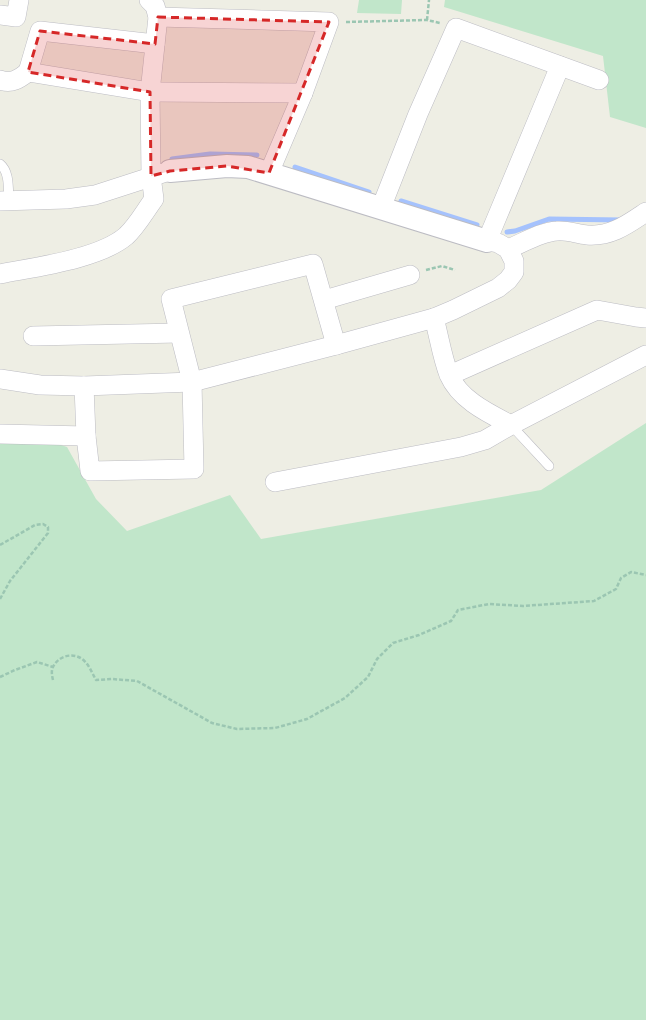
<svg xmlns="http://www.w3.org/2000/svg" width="646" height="1020" font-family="'Source Sans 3',sans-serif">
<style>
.green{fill:#c1e6ca}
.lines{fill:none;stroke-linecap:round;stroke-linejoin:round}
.stream{stroke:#a5c2fd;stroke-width:5}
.service-casing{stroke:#bcbcc3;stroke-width:10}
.minor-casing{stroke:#bcbcc3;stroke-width:20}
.tertiary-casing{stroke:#bcbcc3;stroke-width:24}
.path{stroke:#9bc6b2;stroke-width:2.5;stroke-dasharray:4 2;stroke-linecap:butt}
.service{stroke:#fff;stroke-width:9}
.minor{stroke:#fff;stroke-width:19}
.tertiary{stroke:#fff;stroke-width:22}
.marked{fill:#d62828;fill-opacity:0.2;stroke:#d62828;stroke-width:3;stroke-dasharray:8 5;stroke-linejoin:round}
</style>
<rect width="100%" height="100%" fill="#eeeee4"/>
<g class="green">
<path d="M359,0H402L401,14L357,13Z"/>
<path d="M445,0H646V128L610,117L603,56L444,7Z"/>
<path d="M646,423V1020H0V443L58,444L67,447L96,499L127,531L230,495L261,539L541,490Z"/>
</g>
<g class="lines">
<g class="stream">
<path d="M172,159L210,154L257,155"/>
<path d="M295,167L369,192"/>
<path d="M401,201L477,225"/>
<path d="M507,232L515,231L549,219L622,220"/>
</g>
<defs>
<g id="service">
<path d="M0,164C10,172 8,189 9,201"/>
<path d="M511,425L549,466"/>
</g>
<g id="minor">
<path d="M0,15L16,17L19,0"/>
<path d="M158,17L329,22L303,93L269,173"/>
<path d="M28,72L40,31L155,44"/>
<path d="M0,80C12,84 19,79 28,72L150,92L303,93"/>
<path d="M0,201L66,199L95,195L163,173"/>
<path d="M381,208L418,114L456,28L599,80"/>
<path d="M508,249C523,243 540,232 557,231C567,230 577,234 587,235C611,237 628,224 646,212"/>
<path d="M0,274C35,267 99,259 126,236C137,226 145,211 154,199L151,176L150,92L158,17L155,6L149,0"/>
<path d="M324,300L410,275"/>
<path d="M434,318C439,336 442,357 449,375C460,400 488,413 511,425"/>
<path d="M33,336L179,333"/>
<path d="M450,375L597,310L636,317L646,318"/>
<path d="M0,379L40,385L84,386L192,382L336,345L434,318L453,310L498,288L508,280L514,272V261L508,249L498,243L487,241L560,66"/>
<path d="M84,386L86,436L90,471L194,469L192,382L171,299L313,264L336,345"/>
<path d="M0,434L86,436"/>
<path d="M275,482L461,447L485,440L511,425L646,355"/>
</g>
<path id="tertiary" d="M170,171L227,166L248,167L487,241"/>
</defs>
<use href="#service" class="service-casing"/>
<use href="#minor" class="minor-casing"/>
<use href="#tertiary" class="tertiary-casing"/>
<g class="path">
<path d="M427,20L429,0"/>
<path d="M346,22L427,20L440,23"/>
<path d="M426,270L442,266L455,270"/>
<path d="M0,545L35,525L43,524L48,527V533L10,581L0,599"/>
<path d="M0,677L15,670L37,662L53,667"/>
<path d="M53,680C52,676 51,671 53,667C58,656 73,652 82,659C89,664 92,673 96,680L112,679L137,681L212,723L237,729L275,728L307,719L345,698L368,677L377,659L393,643L419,635L451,621L458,610L489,604L523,606L594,601L616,589L621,578L631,572L646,575"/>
</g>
<use href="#service" class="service"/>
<use href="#minor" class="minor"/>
<use href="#tertiary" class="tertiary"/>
</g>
<path class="marked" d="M158,17L329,22L269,173L227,166L170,171L151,176L150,92L28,72L40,31L155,44Z"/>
</svg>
